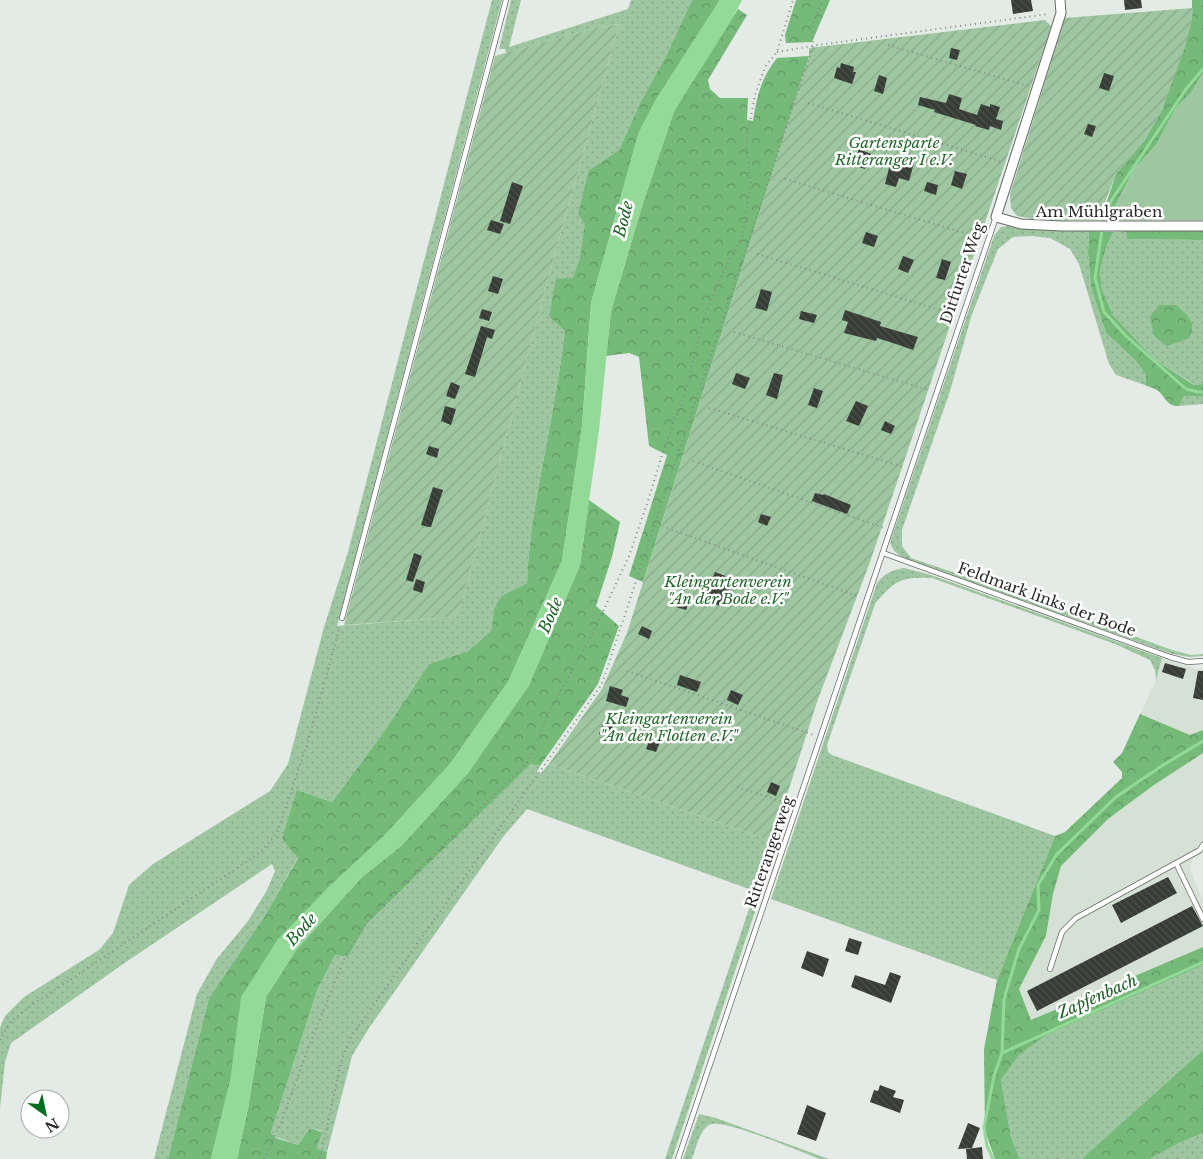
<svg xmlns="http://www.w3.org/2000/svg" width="1203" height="1159" font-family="'Libre Baskerville',serif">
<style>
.built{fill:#d6e1d6}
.grass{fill:url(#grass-dots)}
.forest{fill:url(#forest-crowns)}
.park{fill:#9ec6a0}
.garden{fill:url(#garden-furrows)}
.water{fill:#93d997}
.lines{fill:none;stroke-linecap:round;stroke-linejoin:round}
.stream{stroke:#93d997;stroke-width:3}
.building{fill:url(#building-back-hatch)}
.service-casing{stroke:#676b67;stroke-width:6}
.minor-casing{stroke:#676b67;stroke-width:11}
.path{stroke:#858985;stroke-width:2;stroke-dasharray:1 4;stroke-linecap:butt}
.service{stroke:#fff;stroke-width:4.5}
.minor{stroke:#fff;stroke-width:9}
.labels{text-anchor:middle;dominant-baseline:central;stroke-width:5;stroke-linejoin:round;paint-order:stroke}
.park-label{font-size:15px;font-style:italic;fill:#20662a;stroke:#fff}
.street-label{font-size:15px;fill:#272927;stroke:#fff}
.water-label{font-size:16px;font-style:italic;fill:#175f23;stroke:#fff}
</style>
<defs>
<pattern id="grass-dots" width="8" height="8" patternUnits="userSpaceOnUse" patternTransform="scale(1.25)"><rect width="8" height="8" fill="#9ec6a0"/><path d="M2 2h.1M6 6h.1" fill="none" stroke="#88aa8a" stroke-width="1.8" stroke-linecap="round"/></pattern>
<pattern id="forest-crowns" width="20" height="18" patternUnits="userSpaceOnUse" patternTransform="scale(1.25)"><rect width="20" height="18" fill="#76ba7a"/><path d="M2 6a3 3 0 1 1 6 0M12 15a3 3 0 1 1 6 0" fill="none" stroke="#619764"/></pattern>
<pattern id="garden-furrows" width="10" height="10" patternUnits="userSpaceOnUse" patternTransform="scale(1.25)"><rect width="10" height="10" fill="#9ec6a0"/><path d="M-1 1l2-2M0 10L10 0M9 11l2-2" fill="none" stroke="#88aa8a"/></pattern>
<pattern id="building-back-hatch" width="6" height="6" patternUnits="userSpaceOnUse" patternTransform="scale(1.25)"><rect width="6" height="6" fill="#373c37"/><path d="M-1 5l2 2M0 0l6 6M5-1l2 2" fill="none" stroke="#4b504b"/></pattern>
</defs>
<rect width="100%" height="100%" fill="#e4eae5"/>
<g class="built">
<path d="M1162,658L1197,669L1203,668V730L1190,735L1140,714L1156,680Z"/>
<path d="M1203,753V854L1193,858L1190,869L1203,900V947L1031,1020L1019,989L1046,937L1053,894L1061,866L1108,819L1154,785Z"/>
</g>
<g class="grass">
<path d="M492,0H502L337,626L454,617L463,599L544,294L619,24L590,29L506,53L505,49H499L511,0H521L509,47L628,9L631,0H692L666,56L641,101L619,150L589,170C587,205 588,245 574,277C568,291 557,304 549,317L565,331C562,351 560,371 556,391C546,456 529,518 527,583L501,596L494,609L491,631L468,651L429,664L383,733L332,802L297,790L298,857L264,917L209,998L168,1159H154L197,994L216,960L248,921L267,890L275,871L272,864L126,962L11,1043L5,1062L0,1108V1028L5,1016L24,997L99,950L113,933L129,885L153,864L270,791L288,764L324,627L348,552Z"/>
<path d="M1008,226L1063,231H1089L1088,252L1091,287L1106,333L1136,361L1146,375L1145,385L1116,375L1109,364L1079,264L1070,249L1050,238L1032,236L1013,237L998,249L972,314L950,391L902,530V546L911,558L1038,601L1172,650L1191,655L1203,654V656L1190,657L1172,654L909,560C899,556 893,552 890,542L994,236L1001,227Z"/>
<path d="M1126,231L1127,239L1203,240V384L1195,385L1154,359L1113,315L1102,290L1100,271L1106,248L1113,232Z"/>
<path d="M1184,396H1203V404L1179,406Z"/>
<path d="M904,568L931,575L1162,658L1156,680L1155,670L1150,660L1115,644L932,578C901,577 895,580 875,604L827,745L828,752L832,755L1055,836L997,980L771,899L877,583C885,573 892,570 904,568Z"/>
<path d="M531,764L540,766L537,772L540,774L549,764L778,843L672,1159H665L753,897L749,889L527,809L503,837L369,1028L352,1056L327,1152L317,1150L322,1131L310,1128L298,1145L276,1137L271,1132L318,988L335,955L348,957L366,925Z"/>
<path d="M1203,965V1050L1086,1157L1082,1159H1020L1011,1137L1001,1080L1019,1055L1047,1035Z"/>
<path d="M699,1114L716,1118L829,1159H820C803,1153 721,1117 709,1125C699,1131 696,1149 692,1159H683Z"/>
<path d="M1203,1133V1159H1150L1179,1143Z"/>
</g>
<g class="forest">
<path d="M692,0H720L657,98L639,132L591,303L582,427L562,561L508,682L450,764L384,836L328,888L278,940L230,1082L211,1159H168L209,998L264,917L298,858L282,839L297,790L332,802L383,733L429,664L468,651L491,631L494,609L501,596L527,583C529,518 546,456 556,391C560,371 562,351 565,331L549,317L556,279L573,278L580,258L585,224L578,214L589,170L619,150L641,101L666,56Z"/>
<path d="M796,0H830L812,42L786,43L785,35Z"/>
<path d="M1192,0H1203V73L1191,93L1176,108L1156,145L1134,169L1114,209L1105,207L1116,174L1144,141L1162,110L1192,19Z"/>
<path d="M738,9L747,15L708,80L710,89L720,98H748L747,120L753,121C757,96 761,78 777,58L809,56L643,582L629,576L667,455L649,446L639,357L629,353L606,356L611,311L642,206L674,111Z"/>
<path d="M1089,231L1113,232L1106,248L1100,271L1102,290L1113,315L1154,359L1194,385L1203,384V396H1184L1179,406C1167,407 1165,396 1157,390C1154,388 1148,387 1145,385L1146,375L1136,361L1106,333L1091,287L1088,252Z"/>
<path d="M1126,231H1203V240L1127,239Z"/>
<path d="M1159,305H1176L1187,315L1192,323V331L1189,338L1167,346L1154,336L1150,317Z"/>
<path d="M589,500L620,522L612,557L596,606L619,626L598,684L540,766L531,764L366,925L348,957L335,955L318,988L271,1132L276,1138L298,1145L310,1128L322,1132L317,1149L327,1152L326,1159H237L248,1108L266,997L296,950L362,877L401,846L468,773L529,685L580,565Z"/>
<path d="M1140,714L1190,735L1203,730V753L1154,785L1108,819L1061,866L1053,894L1046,936L1019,989L1031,1020L1203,947V965L1047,1035L1019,1055L1001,1080L1011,1137L1020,1159H995L985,1131L984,1049L997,980L1055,836L1065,832L1122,778V772L1113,762L1122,753Z"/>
<path d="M1203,1050V1133L1179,1143L1150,1159H1082Z"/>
</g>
<path class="park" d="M1203,73V220H1109L1134,169L1156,145L1176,108L1191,93Z"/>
<g class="garden">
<path d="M1193,8L1192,19L1185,47L1162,110L1144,141L1116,174L1098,220H1040L1017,216L1011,208L1010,194L1065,18Z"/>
<path d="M1045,20L1051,26L1045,45L870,562L818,699L772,841L549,764L602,689L627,633L809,56V48Z"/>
<path d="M619,24L544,294L463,599L454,617L344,625L495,56L590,29Z"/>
</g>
<path class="water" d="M720,0H742L732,19L674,111L642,206L611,311L599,430L580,565L529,685L468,773L401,846L362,877L296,950L266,997L248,1108L237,1159H211L230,1082L241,997L278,939L328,888L384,836L450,764L508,682L562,561L582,427L591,303L639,132L657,98Z"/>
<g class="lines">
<g class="stream">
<path d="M1203,69L1186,89L1111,201L1104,216L1095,278L1104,312L1126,336L1186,389L1198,392H1203"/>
<path d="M1002,1053L1203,962"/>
<path d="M993,1159L987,1146L984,1127L994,1076L1002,1053L1004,999L1019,949L1039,910L1038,885L1057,854L1116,797L1160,767L1203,741"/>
</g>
</g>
<g class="building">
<path d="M1011,0H1031L1033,11L1013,14Z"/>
<path d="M1124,0H1141L1142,8L1125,10Z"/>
<path d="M951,48L960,50L957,60L949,58Z"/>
<path d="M841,63L854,67L853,72H856L852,84L834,78L837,67L840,68Z"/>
<path d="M1104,73L1114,76L1109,91L1099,88Z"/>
<path d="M879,75L887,78L883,94L874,91Z"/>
<path d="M949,94L962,98L959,109L977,115L981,104L990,107V104L1000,107L996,119L1003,121L1001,130L990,126L989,130L975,126L976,125L934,112L935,110L918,105L920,97L946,103Z"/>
<path d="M1088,124L1096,126L1092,137L1084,134Z"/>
<path d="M859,149L871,154L865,169L853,165Z"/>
<path d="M892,156L914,163L909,181L899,178L896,187L885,184Z"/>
<path d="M955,171L967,174L962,189L951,185Z"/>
<path d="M512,182L523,186L510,224L500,221Z"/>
<path d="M927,182L938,185L936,195L924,191Z"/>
<path d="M1080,203L1088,206L1085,214L1077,212Z"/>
<path d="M491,220L504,224L500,234L487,230Z"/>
<path d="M866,232L878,236L874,247L862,243Z"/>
<path d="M903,256L914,260L908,273L898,269Z"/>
<path d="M942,259L951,262L945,280L936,278Z"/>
<path d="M493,276L503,279L498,294L488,291Z"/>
<path d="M761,289L772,292L767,311L755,308Z"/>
<path d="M482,309L492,312L489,321L479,318Z"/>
<path d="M845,310L881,322L880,326L918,337L913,350L896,344L877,338L876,341L844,333L848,322L842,320Z"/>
<path d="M801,311L817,315L814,323L799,319Z"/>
<path d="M481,326L495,330L492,339L487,337L475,377L465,374Z"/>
<path d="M736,373L750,378L745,389L732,384Z"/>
<path d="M774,373L783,375L777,399L766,395Z"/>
<path d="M451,382L460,386L455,399L446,396Z"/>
<path d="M814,388L823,391L817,408L808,405Z"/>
<path d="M856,401L868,406L859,426L846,421Z"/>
<path d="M445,406L456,409L451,425L441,421Z"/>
<path d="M885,421L895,426L891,434L881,430Z"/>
<path d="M429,446L439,449L437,458L426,454Z"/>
<path d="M433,487L443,490L431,527H428L421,525Z"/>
<path d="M815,493L823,495L824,494L851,505L847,514L812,501Z"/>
<path d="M761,514L771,517L767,526L758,522Z"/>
<path d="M414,553L422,556L413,582L406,580Z"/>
<path d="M715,572L733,579L723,607L698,598L701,590L708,592Z"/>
<path d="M416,579L425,582L422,593L413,590Z"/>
<path d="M679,598L689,601L686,610L676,607Z"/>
<path d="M642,626L652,631L649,639L638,634Z"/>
<path d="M1165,663L1186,669L1183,679L1162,672Z"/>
<path d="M1198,671H1203V700L1193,698Z"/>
<path d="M680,675L701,682L697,692L677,685Z"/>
<path d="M610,686L623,690L621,695L629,698L626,707L606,701Z"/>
<path d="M731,690L743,695L738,705L727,700Z"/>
<path d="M603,723L613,726L609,738L599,734Z"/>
<path d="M650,739L660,742L656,752L646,749Z"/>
<path d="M771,782L780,786L776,796L767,792Z"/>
<path d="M1168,877L1177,893L1121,923L1112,905Z"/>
<path d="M1192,906L1203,926L1037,1011L1027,991Z"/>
<path d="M849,938L862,942L858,955L845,951Z"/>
<path d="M807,951L829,959L823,977L801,968Z"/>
<path d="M890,972L901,976L891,1003L851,987L855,975L885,985Z"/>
<path d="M880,1085L896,1091L893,1097L904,1100L900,1113L870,1102L874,1090L878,1091Z"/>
<path d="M807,1105L826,1113L816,1141L797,1134Z"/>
<path d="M968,1123L980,1128L972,1148L958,1149Z"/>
<path d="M982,1147L983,1159H967L966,1149Z"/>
</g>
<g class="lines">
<defs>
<g id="service">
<path d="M883,553L1170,657L1188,662L1203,661"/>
<path d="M342,618L506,0"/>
<path d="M1176,863L1203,919"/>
<path d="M1050,969L1062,932L1076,918L1200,850L1203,845"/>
<path d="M678,1159L996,217"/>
</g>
<path id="minor" d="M1060,0L1061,13L996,217L1021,224L1062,226H1203"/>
</defs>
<use href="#service" class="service-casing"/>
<use href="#minor" class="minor-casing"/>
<g class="path">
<path d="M888,45L1028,86"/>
<path d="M777,52L818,45L1049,14"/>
<path d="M808,103L1003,162"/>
<path d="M785,179L981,238"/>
<path d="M757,254L956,315"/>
<path d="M734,332L929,390"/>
<path d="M709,408L904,467"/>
<path d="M693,461L884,528"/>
<path d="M667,528L860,597"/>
<path d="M627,671L814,735"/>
<path d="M737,787L790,804"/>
<path d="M0,1040L10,1022L32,1005L261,852L277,833L309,738L340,626"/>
<path d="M264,1159L281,1123L307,1051L347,952L374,912L527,763L552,707L592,635L629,556L647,504L662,455L686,390L704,318L722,274L742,237L751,184L746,144L755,95L765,67L777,52L793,0"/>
<path d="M320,1159L342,1058L351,1037L602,684L813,46L812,25L823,0"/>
</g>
<use href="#service" class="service"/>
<use href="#minor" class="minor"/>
</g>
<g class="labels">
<g class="park-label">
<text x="894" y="142">Gartensparte<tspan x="894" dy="17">Ritteranger I e.V.</tspan></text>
<text x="728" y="581">Kleingartenverein<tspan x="728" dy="17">"An der Bode e.V."</tspan></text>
<text x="669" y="718">Kleingartenverein<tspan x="669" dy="17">"An den Flotten e.V."</tspan></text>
</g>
<g class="street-label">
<text x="1099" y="211">Am Mühlgraben</text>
<text transform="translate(962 273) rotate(-71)">Ditfurter Weg</text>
<text transform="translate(1047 599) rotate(20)">Feldmark links der Bode</text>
<text transform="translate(769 852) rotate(-71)">Ritterangerweg</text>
</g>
<g class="water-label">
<text transform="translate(623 219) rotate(-76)">Bode</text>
<text transform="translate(550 615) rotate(-67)">Bode</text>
<text transform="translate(301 929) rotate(-48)">Bode</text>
<text transform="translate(1097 996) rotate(-24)">Zapfenbach</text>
</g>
</g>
<g transform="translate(45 1114) rotate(147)"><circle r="24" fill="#ffffff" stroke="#a9a9a9"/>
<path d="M0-4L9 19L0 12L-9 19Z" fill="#016e1f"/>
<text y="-8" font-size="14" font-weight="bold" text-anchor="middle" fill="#272927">N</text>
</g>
</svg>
